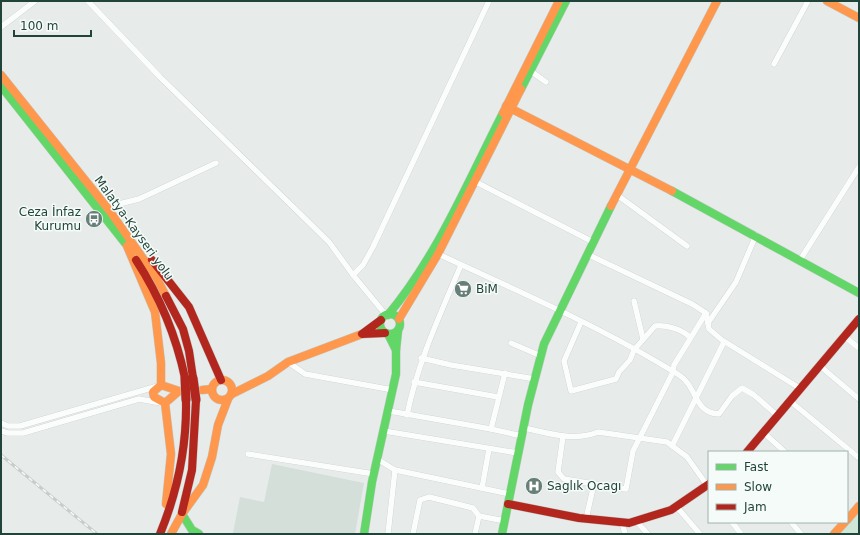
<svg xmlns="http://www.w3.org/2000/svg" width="860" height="535" font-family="'DejaVu Sans',sans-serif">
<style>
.built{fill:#d4dfda}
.green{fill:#cfe7d6}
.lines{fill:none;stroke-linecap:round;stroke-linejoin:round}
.street-casing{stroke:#c4c9c7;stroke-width:6}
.fast-casing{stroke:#c2cac7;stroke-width:9}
.slow-casing{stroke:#c2cac7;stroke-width:9}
.jam-casing{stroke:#c2cac7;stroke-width:9}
.street{stroke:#fbfcfc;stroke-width:5.5}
.fast{stroke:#63d668;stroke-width:8}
.slow{stroke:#ff974d;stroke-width:8}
.jam{stroke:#b3261e;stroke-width:8}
.rail-casing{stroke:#c8cdcb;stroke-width:3}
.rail{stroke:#f5fbf8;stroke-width:1.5;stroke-dasharray:4.5;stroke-linecap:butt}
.jam-bridge-casing{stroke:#c1cbc9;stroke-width:10;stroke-linecap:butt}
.jam-bridge{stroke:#b3261e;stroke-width:9}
.labels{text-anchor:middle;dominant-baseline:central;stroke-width:3;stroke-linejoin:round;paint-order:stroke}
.poi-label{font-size:12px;fill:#21443a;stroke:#f5fbf8;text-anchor:start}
.street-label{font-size:12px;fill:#21443a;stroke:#f5fbf8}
</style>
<rect width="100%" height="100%" fill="#e7ecea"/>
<path class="built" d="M272,464L364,483L355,534L233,533L240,497L264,502Z"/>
<path class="green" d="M859,506V534H834Z"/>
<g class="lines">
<defs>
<g id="street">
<path d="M88,1L160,77L329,242L353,275L386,315"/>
<path d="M1,27L35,1"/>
<path d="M774,64L808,1"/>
<path d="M529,70L546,82"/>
<path d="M472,180L593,242"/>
<path d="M617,195L687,246"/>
<path d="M109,210L119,204L139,199L216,163"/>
<path d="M436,253C511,288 588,321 659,363C667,368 676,372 683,378C697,390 695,413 719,414L732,396L742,388L754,395L778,416"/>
<path d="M589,255L692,304L706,313L709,329L722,340L801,389"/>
<path d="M800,260L859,167"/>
<path d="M353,275L363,265L373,247L489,1"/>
<path d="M634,301L643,339"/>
<path d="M581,322L564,361L571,391L616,379L619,372L630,360L634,350L655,326C667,325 681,329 690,337"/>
<path d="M708,323L736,282L756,235"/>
<path d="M845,337L859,348"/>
<path d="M511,343L541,356"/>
<path d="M421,358L451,365L535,379"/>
<path d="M288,362L305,374L393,390"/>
<path d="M820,366L859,399"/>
<path d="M414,382L498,397"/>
<path d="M790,401L859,458"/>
<path d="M389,411L491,429L522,436"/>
<path d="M407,415C418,361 440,315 461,265"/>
<path d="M1,423L8,426H20L158,386"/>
<path d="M524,428C549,433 573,442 598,432L667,442L687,457L709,488"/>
<path d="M491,429L505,373"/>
<path d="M1,431L8,433H23L139,399L161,403"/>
<path d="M384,431L518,453"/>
<path d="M764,433L785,452"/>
<path d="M563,436L558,472L564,479L594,484"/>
<path d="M672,446L724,342"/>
<path d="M248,454L374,474"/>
<path d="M377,459L395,470L510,494"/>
<path d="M482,488L489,449"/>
<path d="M676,506L700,534"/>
<path d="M479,516L505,521"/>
<path d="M586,519L594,484L626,489L633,451L673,372L674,365L706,313"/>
<path d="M636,521L648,534"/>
<path d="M622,522L625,534"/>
<path d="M732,522L741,534"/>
<path d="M791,522L801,534"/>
<path d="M388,534L395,470"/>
<path d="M413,534L420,500L429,497L473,508L479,516L475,534"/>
</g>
<g id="fast">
<path d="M1,86L125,243"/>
<path d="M521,89L566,1"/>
<path d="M672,191L859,293"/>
<circle cx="390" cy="324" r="10"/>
<path d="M388,315C438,255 468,181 503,113"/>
<path d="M388,334L396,350L398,331"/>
<path d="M182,514L192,530L199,534"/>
<path d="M364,534L372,482L396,374V350"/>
<path d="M502,534L528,405L544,344L611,206"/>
</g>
<g id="slow">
<path d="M827,1L859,18"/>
<path d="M1,75L109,210L156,277L166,296"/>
<path d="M506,106L672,191"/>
<path d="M503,113L559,1"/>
<path d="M611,206L717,1"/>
<path d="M127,246L155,312L161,363V385"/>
<path d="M399,319L438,254L521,89"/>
<circle cx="222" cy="390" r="10"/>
<path d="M161,385L179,391L165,403L154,397L153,392Z"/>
<path d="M202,390L212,389"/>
<path d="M232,394L268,376L288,362L362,334"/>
<path d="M165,403L171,454L166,504"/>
<path d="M847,520L859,506"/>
<path d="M171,534L182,514L203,485L212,457L218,425L228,399"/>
<path d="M834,534L845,522"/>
</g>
<g id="jam">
<path d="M136,260C160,297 176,335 185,378"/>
<path d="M152,260L189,307L221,380"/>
<path d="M166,296L183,329L189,351L193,378"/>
<path d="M381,320L362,334L385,333"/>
<path d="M747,452L859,319"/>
<path d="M508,504L579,518L629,523L671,510L709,484"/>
<path d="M182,512L192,470L196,400"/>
<path d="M160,534C178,490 187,447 186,400"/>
</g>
</defs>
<use href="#street" class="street-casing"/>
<use href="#fast" class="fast-casing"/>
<use href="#slow" class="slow-casing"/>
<use href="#jam" class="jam-casing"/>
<use href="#street" class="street"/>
<use href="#fast" class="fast"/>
<use href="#slow" class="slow"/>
<use href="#jam" class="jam"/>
<defs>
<path id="rail" d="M1,455L97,534"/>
</defs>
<use href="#rail" class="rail-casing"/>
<use href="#rail" class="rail"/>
<defs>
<g id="jam-bridge">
<path d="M185,378L186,400"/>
<path d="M193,378L196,400"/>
</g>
</defs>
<use href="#jam-bridge" class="jam-bridge-casing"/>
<use href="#jam-bridge" class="jam-bridge"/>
</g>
<defs>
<symbol id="bus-disc" viewBox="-11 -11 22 22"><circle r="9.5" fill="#667f78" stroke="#f5fbf8"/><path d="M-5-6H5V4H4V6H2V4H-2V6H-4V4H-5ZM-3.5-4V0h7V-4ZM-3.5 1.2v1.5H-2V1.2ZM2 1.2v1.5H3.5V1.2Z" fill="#fff"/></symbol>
<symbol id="supermarket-disc" viewBox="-11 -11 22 22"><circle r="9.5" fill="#667f78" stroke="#f5fbf8"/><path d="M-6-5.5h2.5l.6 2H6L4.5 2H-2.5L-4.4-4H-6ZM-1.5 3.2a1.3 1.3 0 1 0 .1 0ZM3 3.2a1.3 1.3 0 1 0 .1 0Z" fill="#fff"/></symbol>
<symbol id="hospital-disc" viewBox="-11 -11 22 22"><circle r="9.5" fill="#667f78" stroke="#f5fbf8"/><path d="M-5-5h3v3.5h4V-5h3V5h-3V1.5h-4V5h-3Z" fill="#fff"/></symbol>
</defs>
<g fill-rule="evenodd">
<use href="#bus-disc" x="84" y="209" width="20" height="20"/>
<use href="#supermarket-disc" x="453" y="279" width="20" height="20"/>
<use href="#hospital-disc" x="524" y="476" width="20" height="20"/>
</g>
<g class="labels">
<g class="poi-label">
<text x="81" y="212" text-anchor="end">Ceza İnfaz<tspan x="81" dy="14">Kurumu</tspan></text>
<text x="476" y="289">BiM</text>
<text x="547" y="486">Saglık Ocagı</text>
</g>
<g class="street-label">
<text transform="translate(134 228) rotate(54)">Malatya-Kayseri yolu</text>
</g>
</g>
<rect width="860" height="535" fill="none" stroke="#21443a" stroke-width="4"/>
<rect x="708" y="451" width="140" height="72" fill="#f5fbf8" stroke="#a0b2ac"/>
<rect x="716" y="464" width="20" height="6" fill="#63d668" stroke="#a0b2ac"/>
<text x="744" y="471" font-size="12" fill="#21443a">Fast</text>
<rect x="716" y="484" width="20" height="6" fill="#ff974d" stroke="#a0b2ac"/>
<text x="744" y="491" font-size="12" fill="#21443a">Slow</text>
<rect x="716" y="504" width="20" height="6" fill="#b3261e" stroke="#a0b2ac"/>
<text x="744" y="511" font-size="12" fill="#21443a">Jam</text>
<path d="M14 30v6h77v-6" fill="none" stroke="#21443a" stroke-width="2"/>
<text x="20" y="30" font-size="12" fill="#21443a" stroke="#f5fbf8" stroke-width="3" paint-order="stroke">100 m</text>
</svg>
